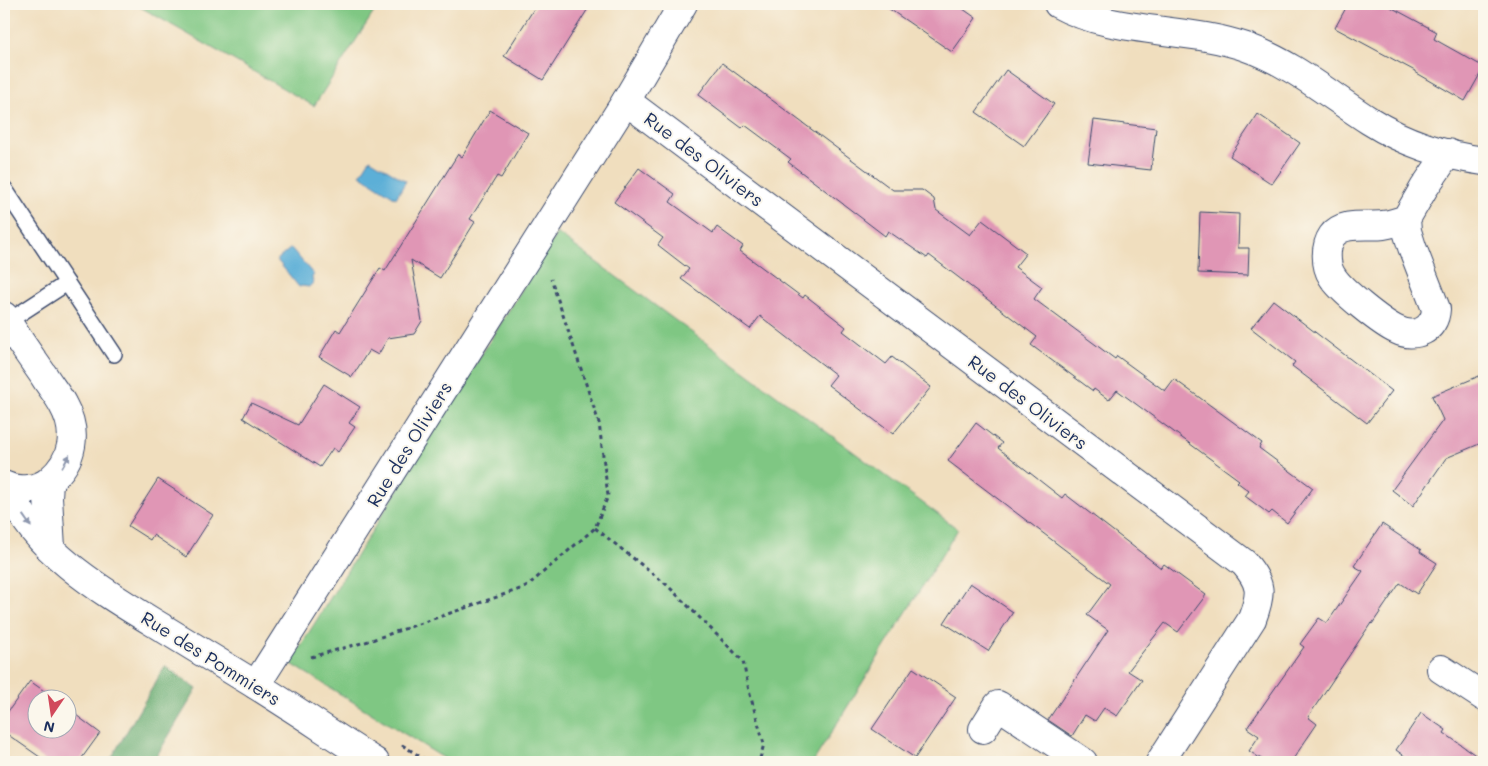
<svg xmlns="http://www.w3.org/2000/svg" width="1488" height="766" font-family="Mali,sans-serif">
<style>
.green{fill:#7fc783;stroke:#4d7b70}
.forest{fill:#67ac71;stroke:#416e68}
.water{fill:#5bafd7;stroke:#3b6f9a}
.building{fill:#e096b5}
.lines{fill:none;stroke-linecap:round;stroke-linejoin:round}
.lane-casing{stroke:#3b496c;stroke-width:18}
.street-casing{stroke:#3b496c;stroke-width:30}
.path{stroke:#3b496c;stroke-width:3;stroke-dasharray:4 4;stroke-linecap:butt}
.lane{stroke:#fff;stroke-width:15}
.street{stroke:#fff;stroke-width:28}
.oneway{fill:#8d97ae}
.labels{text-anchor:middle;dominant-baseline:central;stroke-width:4;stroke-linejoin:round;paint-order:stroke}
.street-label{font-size:18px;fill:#1b2f5e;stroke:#fbf7ec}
</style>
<rect width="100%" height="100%" fill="#fbf7ec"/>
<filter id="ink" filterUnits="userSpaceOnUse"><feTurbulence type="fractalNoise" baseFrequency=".02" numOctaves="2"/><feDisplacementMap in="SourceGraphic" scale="10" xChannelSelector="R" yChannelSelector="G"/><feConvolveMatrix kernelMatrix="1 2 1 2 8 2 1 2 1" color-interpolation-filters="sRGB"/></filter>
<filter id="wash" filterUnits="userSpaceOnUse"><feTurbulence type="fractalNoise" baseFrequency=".0096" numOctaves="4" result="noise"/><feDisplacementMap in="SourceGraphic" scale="20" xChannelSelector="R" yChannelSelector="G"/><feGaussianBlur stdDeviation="1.12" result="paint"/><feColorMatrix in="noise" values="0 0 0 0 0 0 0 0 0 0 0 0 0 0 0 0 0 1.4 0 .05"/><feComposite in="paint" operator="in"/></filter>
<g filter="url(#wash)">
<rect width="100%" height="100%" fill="#f0debe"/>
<g class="green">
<path d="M135,4H379L314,106Z"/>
<path d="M557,233L958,529L813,762H450L290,663Z"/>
</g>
<path class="forest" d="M165,666L197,689L153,762H109Z"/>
<g class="water">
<path d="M370,159L406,181L396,198L360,175Z"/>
<path d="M291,248L314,275L312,277L313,283L309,287L302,286L299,287L277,260Z"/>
</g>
<g id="blocks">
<g class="building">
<path d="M537,4H591L543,80L504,56Z"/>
<path d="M882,4H956L976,18L952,52Z"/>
<path d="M1348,4H1385L1437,32L1434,39L1484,67L1465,101L1415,72V71L1335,28Z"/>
<path d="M722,63L893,190H922L934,199L936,210L970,235L982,220L1026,253L1015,267L1042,287L1034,299L1115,359L1117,356L1165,391L1174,379L1262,443L1259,448L1313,488L1287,523L1272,511L1269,514L1245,496L1249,491L1237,482L1239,480L1117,390L1109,400L1094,389L1093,391L1031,345L1037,337L929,255L927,258L888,231L885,236L788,162L791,159L745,125L742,128L698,95Z"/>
<path d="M1006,70L1054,104L1024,146L976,112Z"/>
<path d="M490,110L528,133L501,178L497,176L470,219L475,222L440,278L411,260L422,321L414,334L388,338L378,355L369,350L352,377L319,357L336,329L340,332L380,268L385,271L458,154L462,157Z"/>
<path d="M1258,114L1300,143L1272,184L1230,156Z"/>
<path d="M1094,120L1156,128L1151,170L1088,163Z"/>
<path d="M639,168L675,194L670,202L713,233L717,227L743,246L740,251L803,298L805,295L846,327L843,331L886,364L892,357L931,387L893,434L828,385L836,375L760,316L750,329L681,279L689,269L658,245L663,238L614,202Z"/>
<path d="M1200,212L1239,214L1238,248H1249L1248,275L1198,273Z"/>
<path d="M1273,300L1392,391L1367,423L1292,366L1295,362L1251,328Z"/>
<path d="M1484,374V442L1446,458L1413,506L1392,490L1443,420L1432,396Z"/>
<path d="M324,384L360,407L349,423L355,427L338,452L333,448L320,467L243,418L251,403L298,425Z"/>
<path d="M976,423L1002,443L998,448L1062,498L1065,494L1161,568L1164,564L1206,595L1178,632L1165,623L1128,671L1142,680L1117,716L1104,708L1095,721L1085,715L1072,736L1048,720L1108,630L1087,615L1110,584L948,461Z"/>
<path d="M158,479L213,515L186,557L153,535L150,540L128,526Z"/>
<path d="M1382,524L1421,550L1420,552L1437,563L1417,594L1400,583L1372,624L1371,623L1308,717L1317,724L1291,762H1266L1249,751L1259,736L1247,728L1304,647L1300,644L1319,618L1327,623L1363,571L1354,566Z"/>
<path d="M970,583L1013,612L988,651L944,623Z"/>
<path d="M913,668L956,697L915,758L872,729Z"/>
<path d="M30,681L54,698H38V728H68V709L100,733L79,762H47L4,732V717Z"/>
<path d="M1421,713L1446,730L1444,733L1484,761V762H1413L1396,750Z"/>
</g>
</g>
</g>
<g filter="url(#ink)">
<use href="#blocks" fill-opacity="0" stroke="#3b496c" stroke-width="1"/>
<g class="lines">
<defs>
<g id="lane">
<path d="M4,188L114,354"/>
<path d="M7,322L67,283"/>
</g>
<g id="street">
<path d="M1058,4C1114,35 1186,26 1246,47C1292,63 1329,95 1370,121C1403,142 1445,156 1484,161"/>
<path d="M626,101L1244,563C1262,584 1262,593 1252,619L1160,762"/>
<path d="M1406,219C1398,222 1391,224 1383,225C1368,227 1343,221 1332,236C1325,246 1325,265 1332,276C1340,290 1383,324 1397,330C1415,339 1435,330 1436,309L1412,247L1407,231L1406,219L1424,188L1448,153"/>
<path d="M4,316C16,337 31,357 44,376C50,386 58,395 63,405C78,432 74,460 50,480C39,490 17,492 4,485"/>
<path d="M49,482L48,497L51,548"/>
<path d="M11,489C28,549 110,596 161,627C191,645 221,664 251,682C293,708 334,736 375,762"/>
<path d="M1441,669L1484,697"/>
<path d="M256,685L626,101L683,4"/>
<path d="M983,729L998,705L1083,762"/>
</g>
</defs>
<use href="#lane" class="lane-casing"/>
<use href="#street" class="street-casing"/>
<g class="path">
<path d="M595,528L667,585L743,661L749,691L764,744L759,762"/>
<path d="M311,657L369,641L526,587L595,528L608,496L599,423L551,279"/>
<path d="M402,745L429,762"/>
</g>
<use href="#lane" class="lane"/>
<use href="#street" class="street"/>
</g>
<defs><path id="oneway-solid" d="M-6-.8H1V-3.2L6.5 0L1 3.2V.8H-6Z" transform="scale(1.25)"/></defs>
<g class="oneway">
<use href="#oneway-solid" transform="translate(66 461) rotate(-60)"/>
<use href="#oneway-solid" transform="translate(27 521) rotate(55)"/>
</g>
</g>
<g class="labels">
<g class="street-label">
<text transform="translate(704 159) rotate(37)">Rue des Oliviers</text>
<text transform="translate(1028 402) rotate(37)">Rue des Oliviers</text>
<text transform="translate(409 444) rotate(-58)">Rue des Oliviers</text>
<text transform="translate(211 658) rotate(32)">Rue des Pommiers</text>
</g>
</g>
<rect width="1488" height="766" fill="none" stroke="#fbf7ec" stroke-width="20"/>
<g transform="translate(52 714) rotate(193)"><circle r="24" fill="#fbf7ec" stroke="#a1a7b3"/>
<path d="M0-4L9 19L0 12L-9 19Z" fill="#d1495b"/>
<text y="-8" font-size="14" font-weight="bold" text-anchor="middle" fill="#1b2f5e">N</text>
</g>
</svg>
